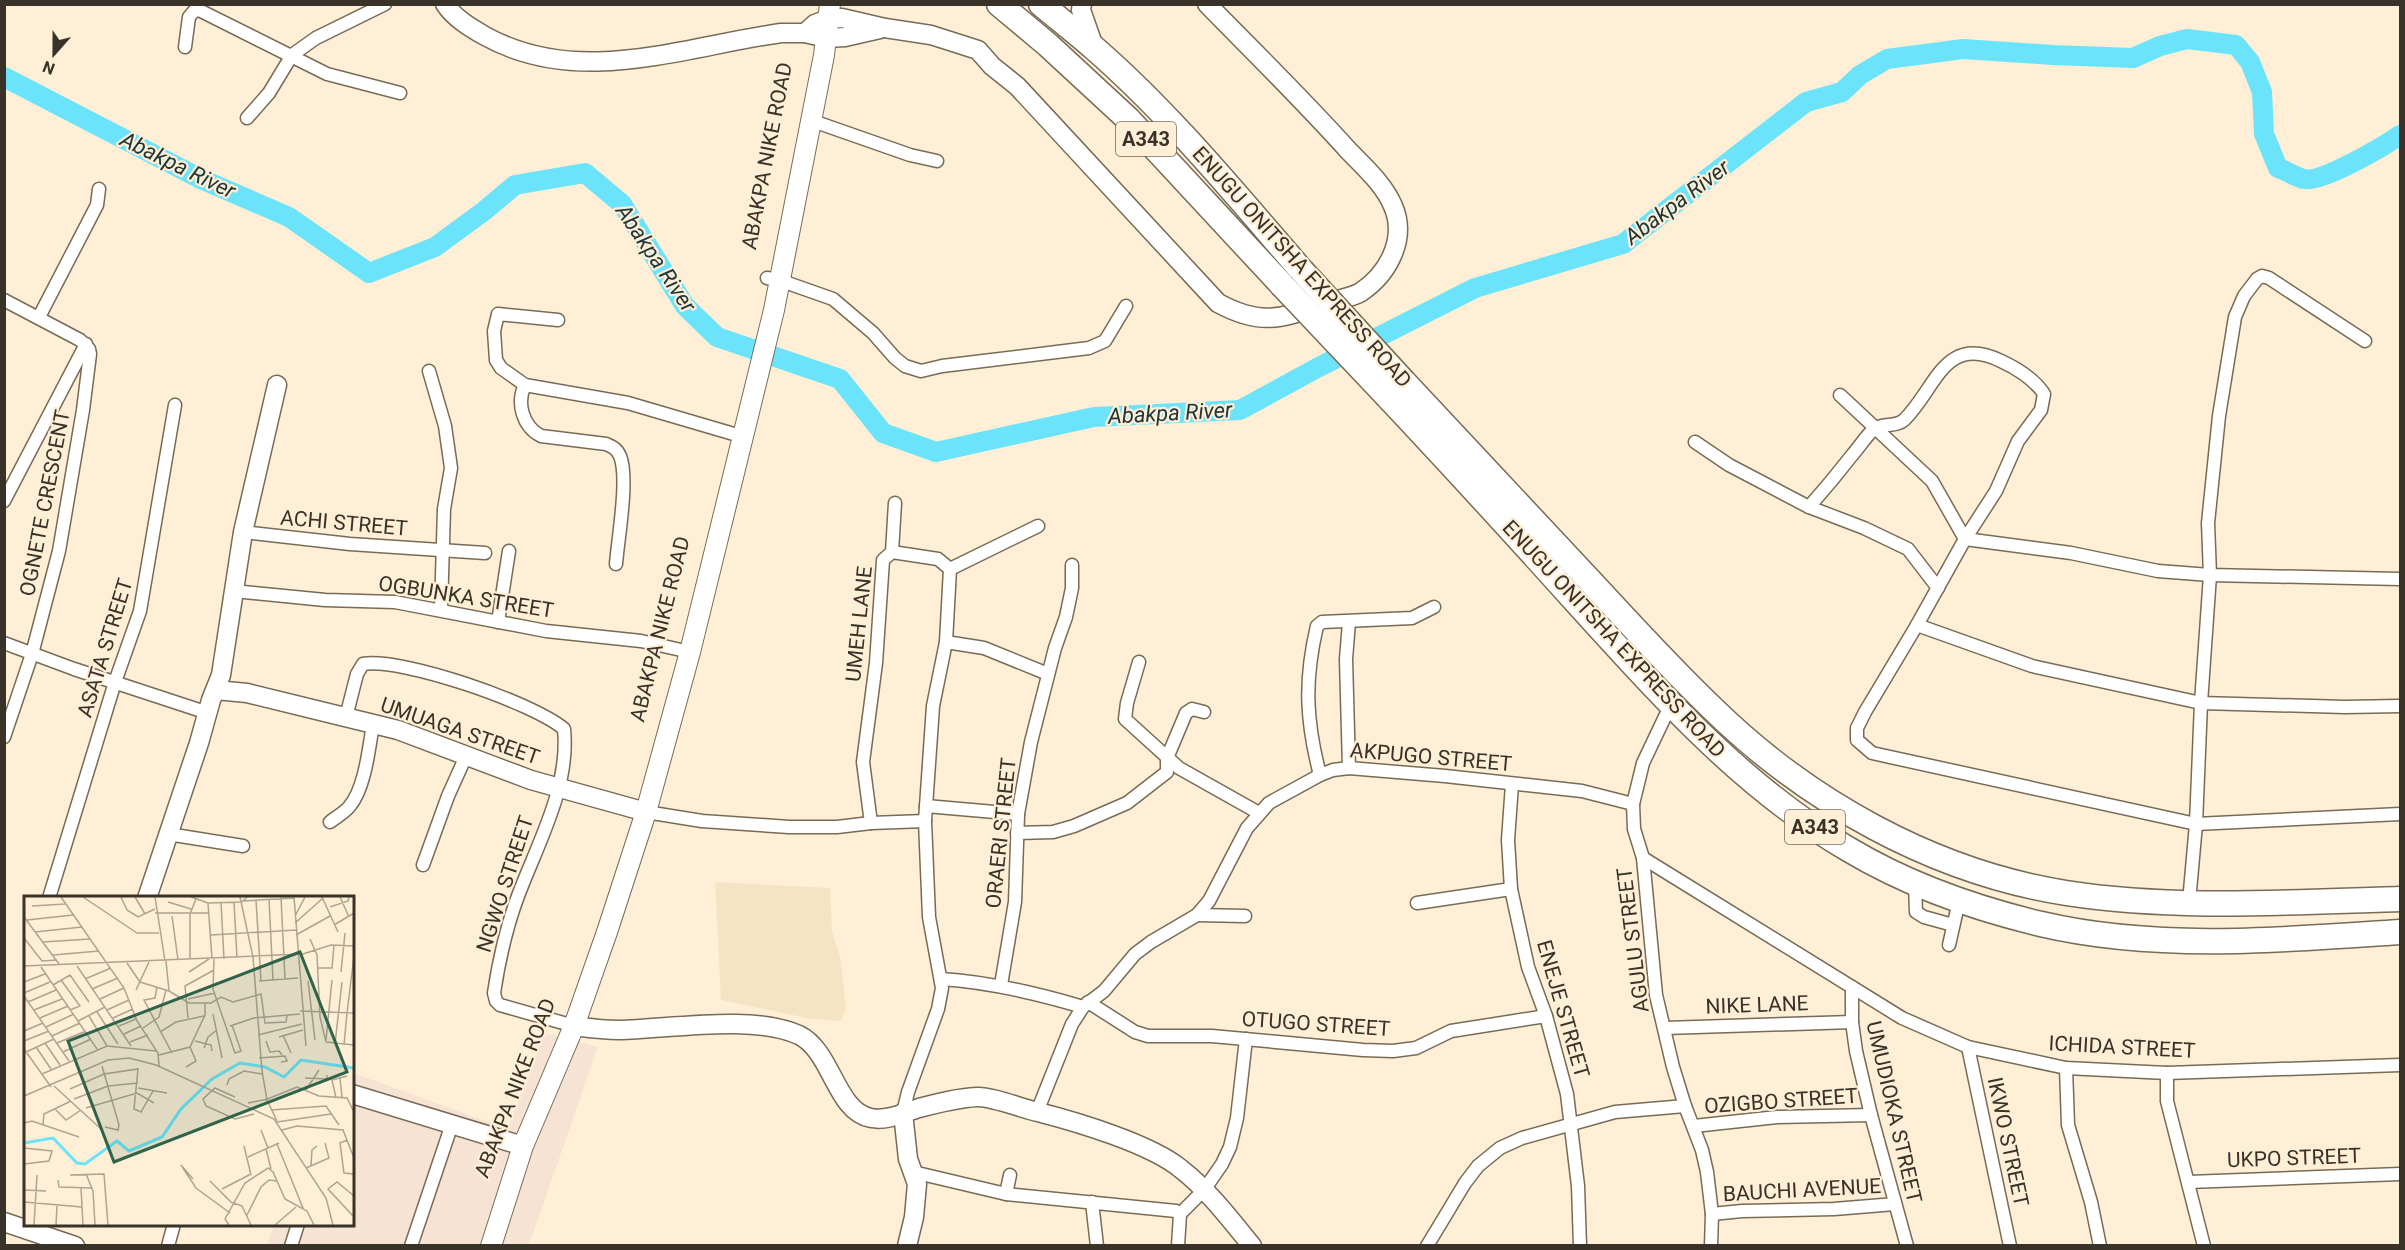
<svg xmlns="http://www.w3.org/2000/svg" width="2405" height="1250" font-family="Roboto,sans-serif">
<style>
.commercial{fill:#f6e3d3}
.built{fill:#f6e3c4}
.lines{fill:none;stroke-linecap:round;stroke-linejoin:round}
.river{stroke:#6be4fb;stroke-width:20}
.street-casing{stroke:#776b55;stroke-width:15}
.secondary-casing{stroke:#776b55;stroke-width:21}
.primary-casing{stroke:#776b55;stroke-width:22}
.highway-casing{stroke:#776b55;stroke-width:27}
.street{stroke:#fff;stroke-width:12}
.secondary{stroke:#fff;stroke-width:18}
.primary{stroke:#fff;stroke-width:20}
.highway{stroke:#fff;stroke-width:24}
.highway-bridge-casing{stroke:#776b55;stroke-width:27;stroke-linecap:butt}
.highway-bridge{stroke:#fff;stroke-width:24}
.labels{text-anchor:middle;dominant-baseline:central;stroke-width:4.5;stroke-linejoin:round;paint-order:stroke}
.shield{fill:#feefd6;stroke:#736b5d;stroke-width:1.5}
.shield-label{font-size:20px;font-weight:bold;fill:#383229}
.street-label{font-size:21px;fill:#383229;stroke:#feefd6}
.water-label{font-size:22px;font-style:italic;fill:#20363a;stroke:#feefd6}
.inset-river{fill:none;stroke:#6be4fb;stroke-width:3}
.inset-road{fill:none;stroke:#afa391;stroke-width:1.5}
.view{fill:#2f644a;fill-opacity:0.15;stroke:#2f644a;stroke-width:3}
.inset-edge{fill:none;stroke:#383229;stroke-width:3}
</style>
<rect width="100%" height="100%" fill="#feefd6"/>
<path class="commercial" d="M545,1033L598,1047L529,1245L267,1246L274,1225L352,1224L353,1073L508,1129Z"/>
<path class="built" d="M715,882L830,888L832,931L841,961L846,1009L841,1021L811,1019L721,1000Z"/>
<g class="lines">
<path class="river" d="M4,77L201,179L289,217L369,273L435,247L484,211L515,185L585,173L622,204L685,306L717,337L840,379L883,433L936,452L1094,417L1240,410L1317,368L1475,288L1623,244L1806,102L1842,92L1860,75L1887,59L1963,49L2053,55L2133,58L2160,46L2187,39L2236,45L2250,62L2262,92L2264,134L2278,168C2287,171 2296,177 2304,179C2322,183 2384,146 2400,135"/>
<defs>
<g id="street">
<path d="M185,47L189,17L194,11L199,10L327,74L400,93"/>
<path d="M247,118L269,93L292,55L316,38L385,4"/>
<path d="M810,120L910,155L937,161"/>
<path d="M767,278L779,280L833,299L873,333L895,358L905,366L921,371L942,366L1089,348L1105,341L1126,306"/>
<path d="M4,300L80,340L89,349L90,354L83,410L59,551L32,654L4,737"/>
<path d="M39,317L97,205L99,189"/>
<path d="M558,320L498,314L494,331L496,360L501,368L525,385L628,403L744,437"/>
<path d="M429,371L445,426L451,468L444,509L441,609"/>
<path d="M525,385C516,403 523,427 541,436L606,444C613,447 617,449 620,456C629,478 618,538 616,564"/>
<path d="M1840,395L1932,481L1965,539"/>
<path d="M1695,442L1729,465L1809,507L1864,528L1908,549L1938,588"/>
<path d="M4,501L86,344"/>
<path d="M1809,507C1824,490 1839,472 1853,454C1860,446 1866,436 1874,429C1882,423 1897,427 1904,420C1936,389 1944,333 2001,361C2016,368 2035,380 2044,394L2041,410L2018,441L1996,491L1965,539L1917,625L1865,712L1857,728V740L1872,753L2196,824L2400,814"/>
<path d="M243,532L350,544L485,553"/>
<path d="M1965,539L2071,553L2158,571L2210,575L2400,579"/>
<path d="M892,552L895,503"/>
<path d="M950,569L1038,526"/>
<path d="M234,591L325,600L395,602L546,631L641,641L690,652"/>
<path d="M498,622L509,551"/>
<path d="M1349,622L1346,659L1349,768"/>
<path d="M1917,625L2032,666L2201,703L2345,707L2400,706"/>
<path d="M946,642L984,648L1048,674"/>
<path d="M4,643L74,669L208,713"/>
<path d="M1139,662L1127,703L1125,719L1179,768L1259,813"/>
<path d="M1671,704L1643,763L1633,804L1634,829L1643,858L1656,995L1673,1067L1685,1106L1702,1150L1707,1172L1712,1214L1711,1246"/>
<path d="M346,717L357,674L363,664C401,657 534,703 564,729C570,786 538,843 518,896C506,928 499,960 494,993L496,1001L500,1005L574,1026"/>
<path d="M1320,775C1306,721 1304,681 1317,626L1322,622L1412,618L1434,607"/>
<path d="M1512,784L1508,840L1511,889L1528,967L1546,1016L1567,1094L1578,1186L1580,1246"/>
<path d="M926,806L1018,814"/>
<path d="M646,812L702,821L789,827H837L871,823L925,821"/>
<path d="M330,822C336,817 344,813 349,807C365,789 369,748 373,724"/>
<path d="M871,823L863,762L876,663L883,560L892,552L938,559L950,569L946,642L933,706L925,821L929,917L942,988L938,1009L908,1092L903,1113"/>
<path d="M1017,833L1053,832L1074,826L1127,803L1167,772V758L1186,713L1192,709L1204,712"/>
<path d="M168,834L243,846"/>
<path d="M1643,858L1902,1018L1968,1047L2066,1068L2167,1073L2400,1065"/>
<path d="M423,865L448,796L466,756"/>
<path d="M1915,884L1916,912L1924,917L1953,925"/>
<path d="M49,898L115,682L140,611L175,405"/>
<path d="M2189,902L2196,824L2201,703L2210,575L2208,523L2219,416L2235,317L2244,296L2257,279L2262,276L2269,278L2365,341"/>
<path d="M1417,903L1511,889"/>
<path d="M1197,915L1245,916"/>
<path d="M1949,945L1959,901"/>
<path d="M941,979C990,982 1036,993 1083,1007"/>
<path d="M1001,985L1015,902L1018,814L1031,742L1055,648L1066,617L1072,588V565"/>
<path d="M1852,987V1022L1856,1051L1871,1115L1907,1246"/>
<path d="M1088,1002L1135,1032L1148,1036H1212L1363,1050L1393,1051L1416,1048L1451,1031L1546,1016"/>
<path d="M1665,1028L1852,1022"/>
<path d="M1968,1047L2010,1246"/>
<path d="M2066,1068L2068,1125L2091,1202L2100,1246"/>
<path d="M2167,1073V1101L2204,1246"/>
<path d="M1037,1112L1072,1024L1083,1007L1104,991L1135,954L1151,942L1197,915L1209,901L1247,828L1269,803L1320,775L1333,770L1349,768L1445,776L1582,791L1633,804"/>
<path d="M1694,1126L1777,1117L1871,1115"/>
<path d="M913,1172L1006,1194L1176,1211L1180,1214"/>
<path d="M2189,1182L2400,1174"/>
<path d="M1006,1194L1010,1175"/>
<path d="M1092,1202L1097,1246"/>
<path d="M1712,1214L1742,1211L1834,1209L1895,1204"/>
<path d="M168,1246L174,1224"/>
<path d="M291,1246L298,1224"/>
<path d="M411,1246L452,1124"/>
<path d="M1178,1246L1180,1214L1204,1190L1222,1164L1230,1147L1237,1118L1246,1039"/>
<path d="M1427,1246L1465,1183L1478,1166L1500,1148L1522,1138L1615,1112L1685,1106"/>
</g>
<g id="secondary">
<path d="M445,4C454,18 471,28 485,36C579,88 682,47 781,33H805L826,38L845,37L880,29"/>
<path d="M1082,4L1081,10L1094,47"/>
<path d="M805,33L815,24L828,19L842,18L885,28L931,35L978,50L992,66L1017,86L1218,303C1264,328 1284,317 1331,302C1340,299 1353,297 1361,292C1389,273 1407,238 1393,206C1384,184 1363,166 1347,149C1302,99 1254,52 1207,4"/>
<path d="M216,690L247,693L398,730L531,780L646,812"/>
<path d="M147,898L199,743L211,700L221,675L243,532L277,385"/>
<path d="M574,1026C589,1028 603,1030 619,1030C670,1029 752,1014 799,1035C832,1051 836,1112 871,1118C888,1121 903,1113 919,1108C938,1103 957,1098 977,1097C991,1096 1023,1109 1038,1112C1077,1122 1151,1144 1181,1169C1208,1190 1230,1219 1252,1246"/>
<path d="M352,1094L523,1146"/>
<path d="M903,1113L908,1159L917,1184L914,1217L907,1246"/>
<path d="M4,1222L75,1246"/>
</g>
<path id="primary" d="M491,1246L523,1146L574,1026L607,932L646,812L690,652L774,310L824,55L830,4"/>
<g id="highway">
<path d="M999,4L1048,45L1128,119L1282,285"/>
<path d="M1041,4C1059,19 1077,33 1094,48C1171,115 1236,195 1302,271"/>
<path d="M1404,382C1467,449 1529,516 1592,583C1631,625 1670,668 1712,708C1807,801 1933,872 2066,893C2176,910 2290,902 2400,899"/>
<path d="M1388,397C1452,465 1515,534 1578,604C1660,694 1742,787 1848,849C1908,885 1974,908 2041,924C2156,951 2284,940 2400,932"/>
</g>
</defs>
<use href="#street" class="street-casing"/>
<use href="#secondary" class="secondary-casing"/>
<use href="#primary" class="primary-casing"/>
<use href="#highway" class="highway-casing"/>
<use href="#street" class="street"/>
<use href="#secondary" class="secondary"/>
<use href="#primary" class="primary"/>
<use href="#highway" class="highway"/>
<defs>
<g id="highway-bridge">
<path d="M1302,271L1404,382"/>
<path d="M1282,285L1388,397"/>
</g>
</defs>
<use href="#highway-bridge" class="highway-bridge-casing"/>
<use href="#highway-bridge" class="highway-bridge"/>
</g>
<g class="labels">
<g class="shield">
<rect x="1116" y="122" width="60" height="34" rx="4.5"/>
<rect x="1785" y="810" width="60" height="34" rx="4.5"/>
</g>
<g class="shield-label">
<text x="1146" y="139">A343</text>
<text x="1815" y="827">A343</text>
</g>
<g class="street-label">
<text transform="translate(767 156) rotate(-79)">ABAKPA NIKE ROAD</text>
<text transform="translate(1302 267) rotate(48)">ENUGU ONITSHA EXPRESS ROAD</text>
<text transform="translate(45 503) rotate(-79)">OGNETE CRESCENT</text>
<text transform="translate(344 523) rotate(5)">ACHI STREET</text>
<text transform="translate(466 597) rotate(9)">OGBUNKA STREET</text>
<text transform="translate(859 624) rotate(-84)">UMEH LANE</text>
<text transform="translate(660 629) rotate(-76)">ABAKPA NIKE ROAD</text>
<text transform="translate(1614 639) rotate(47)">ENUGU ONITSHA EXPRESS ROAD</text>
<text transform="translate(105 648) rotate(-73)">ASATA STREET</text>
<text transform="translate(460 731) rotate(19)">UMUAGA STREET</text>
<text transform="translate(1431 757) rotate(5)">AKPUGO STREET</text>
<text transform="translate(1001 833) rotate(-84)">ORAERI STREET</text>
<text transform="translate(505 884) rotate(-72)">NGWO STREET</text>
<text transform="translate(1633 940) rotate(-97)">AGULU STREET</text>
<text transform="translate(1757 1005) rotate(-2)">NIKE LANE</text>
<text transform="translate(1563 1009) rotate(74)">ENEJE STREET</text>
<text transform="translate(1316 1024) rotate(4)">OTUGO STREET</text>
<text transform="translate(2122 1047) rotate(3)">ICHIDA STREET</text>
<text transform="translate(515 1088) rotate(-69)">ABAKPA NIKE ROAD</text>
<text transform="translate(1781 1101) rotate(-4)">OZIGBO STREET</text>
<text transform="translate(1894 1112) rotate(77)">UMUDIOKA STREET</text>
<text transform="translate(2008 1142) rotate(78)">IKWO STREET</text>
<text transform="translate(2294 1158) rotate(-2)">UKPO STREET</text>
<text transform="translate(1802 1190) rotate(-3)">BAUCHI AVENUE</text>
</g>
<g class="water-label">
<text transform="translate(178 165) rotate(26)">Abakpa River</text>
<text transform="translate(1677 202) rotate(-37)">Abakpa River</text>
<text transform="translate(656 258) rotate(56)">Abakpa River</text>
<text transform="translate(1170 413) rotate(-3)">Abakpa River</text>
</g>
</g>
<g transform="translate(24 896)">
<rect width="330" height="330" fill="#feefd6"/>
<path class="inset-river" d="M0,247L29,242L53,267L61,268L93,245L105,255L138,241L157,213L188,183L216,167L241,171L260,181L277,164L330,172"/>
<path class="inset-road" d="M37,1L100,92L113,125L134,157L135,170M59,1L113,37H135M97,1L103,14L114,21L131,13M111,1L121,18M131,1L141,65M167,1L184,7L218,6L223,1M216,1L229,61L238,175L243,204L253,225M257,1L261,83M270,1L282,150M298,1L314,36M316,1L325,21M245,3L249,84M232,4L237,85M219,5L270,2M144,6L167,13M197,6L200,63M210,6L213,62M184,7L188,63M8,10L41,8M306,11L324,5L325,1M131,17H185M148,20L154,64M271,20L281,1M0,21L35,68M3,24L49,19M271,27L299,2M310,29L330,17M11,36L58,31M187,39L272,34M272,39L306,20M0,42L18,65L33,64M286,43L293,59L296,121L302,146M19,46L66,43M29,59L75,55M166,63V18L172,3M190,63L189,93L211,157L217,155L208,129M142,65L145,95M103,67L116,86L145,95L165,107H187L197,101L209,106L237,98L241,127L262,126L263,120M0,70L279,58L307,49L330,50M53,70L107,150M17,71L73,153M293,72H308L310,49M165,76L185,63M317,76L321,37M61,83L87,72M37,84L56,110L46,114M235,85L274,82M284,85L291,144M0,86L21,78M29,89L46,79L65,106M133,91L131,102L120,104L148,157M68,93L94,82M112,94L125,66M0,97L26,86M0,100L45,165M76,103L100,92M164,103L191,97M4,106L32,94M10,114L38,103M83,114L105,104M276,115L330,117M73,116L94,148M323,117L330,60M189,118L198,162M65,120L83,150M16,122L44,110M89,122L109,113M164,122L161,90L190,74M54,125L81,111M95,130L112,123M206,130L230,122L276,118M22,131L50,118M119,132L135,121L142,94M0,135L19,127M136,136L152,126L180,120M100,138L117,130M234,139L278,128M259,139L267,157M28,140L56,127M255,141L279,134M302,144L308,84M0,145L25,135M171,145L187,149L188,155M242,145L246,156L255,155L258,159M106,146L124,139M302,146L330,149M21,147L36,169M33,147L62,135M311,148L318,86M320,149L323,117M12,151L27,173M180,152L184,141L193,134M0,153L27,191M2,156L30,143M39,156L67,143M135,159L166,151L181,119V107M235,162L261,160L263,165L257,166M78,170L95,229L94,234L81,231M162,171L172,165L166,151M18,178L83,150L132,155M281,182L303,183V179M316,182L318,201M203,189L205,183L220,175L238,178M30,190L77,233M114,192L143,197M46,193L80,178L114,173L110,213L117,216L129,195M282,194L295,174M0,200L84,164L105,162L132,169L250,223L302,302L309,329M211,201L191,192L179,203L182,210L211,223L230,218M312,202L308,184L323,180M50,203L84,190L114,187M241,204L273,191L295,200L323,202L330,216M224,207L244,203M62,212L113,197L130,207M31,213L42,224L57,214M247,214L302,210L315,229M253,226L307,218M0,227L8,225L55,241M19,229L20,218L47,205M237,234L244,252M258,234L273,230L319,234L330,262M323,244L316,247L320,277L330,278M253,248L279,312M220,250L227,279M0,252L28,255L25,265L0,268M242,253L247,273M224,261L255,247M287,269L288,254L293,250M282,272L305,262L301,247M62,278L69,295L71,329M46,279L80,278L84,329M169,283L157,269L172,292L206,317M34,284L35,291L68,292M186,285L207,306L218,310L227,329M57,292L59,329M198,293L227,278M0,294L22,295M330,300L313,286L304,293L330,321M0,306L58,311M223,319L237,291L245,284L253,285M10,329L13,279M32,329L33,309M205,329L201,323L221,287L244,272L249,276L261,303L283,315L290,329M251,329L272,311"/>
<path class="view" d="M276,56L323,176L90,266L44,145Z"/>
<rect width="330" height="330" class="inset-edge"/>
</g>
<rect width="2405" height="1250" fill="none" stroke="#383229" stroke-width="12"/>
<g transform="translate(54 54) rotate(201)" stroke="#feefd6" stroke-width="4.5" paint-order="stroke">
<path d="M0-4.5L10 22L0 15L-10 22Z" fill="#383229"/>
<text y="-9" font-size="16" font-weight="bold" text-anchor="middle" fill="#383229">N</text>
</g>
</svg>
